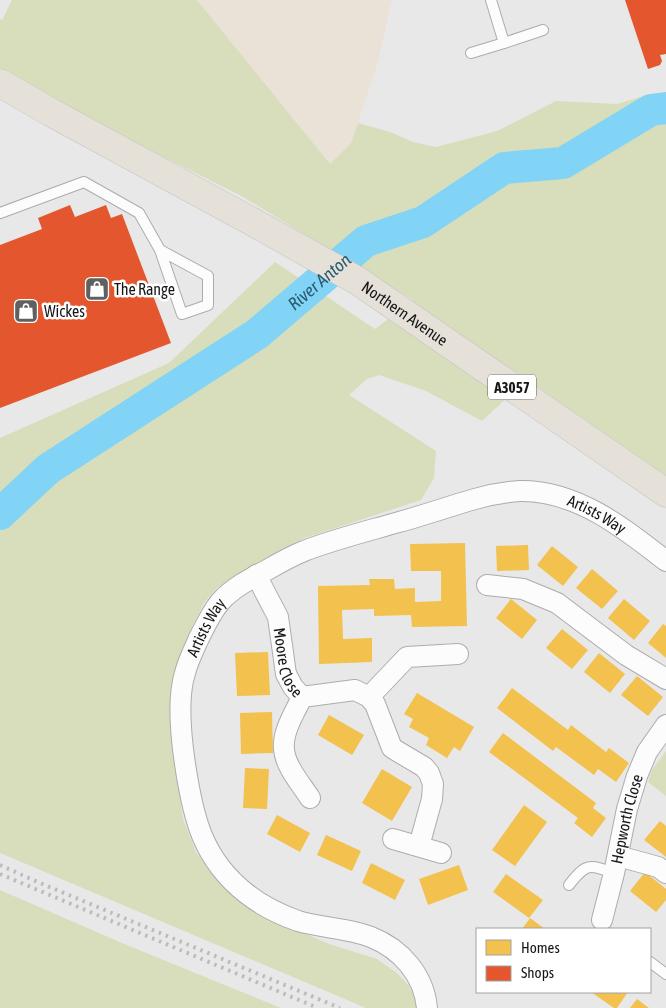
<svg xmlns="http://www.w3.org/2000/svg" width="666" height="1008" font-family="'Asap Condensed',sans-serif">
<style>
.industrial{fill:#eae1d7}
.green{fill:#d8debc}
.homes{fill:#f2c14e}
.shops{fill:#e4572e}
.lines{fill:none;stroke-linecap:round;stroke-linejoin:round}
.river{stroke:#81d4f6;stroke-width:32}
.service-casing{stroke:#acacad;stroke-width:12}
.minor-casing{stroke:#acacad;stroke-width:22}
.primary-casing{stroke:#c4c4c4;stroke-width:29}
.service{stroke:#fcfcfc;stroke-width:10}
.minor{stroke:#fcfcfc;stroke-width:20}
.primary{stroke:#e5e0d8;stroke-width:28}
.rail{stroke:#bcbcbd;stroke-width:4;stroke-dasharray:2.5 5;stroke-linecap:butt}
.labels{text-anchor:middle;dominant-baseline:central;stroke-width:5;stroke-linejoin:round;paint-order:stroke}
.shield{fill:#fff;stroke:#5c5c5d;stroke-width:1}
.shield-label{font-size:15px;font-weight:bold;fill:#161617}
.poi-label{font-size:16px;fill:#161617;stroke:#fff;text-anchor:start}
.street-label{font-size:16px;fill:#161617;stroke:#fff}
.water-label{font-size:18px;font-style:italic;fill:#2b5b6f;stroke:#fff}
</style>
<rect width="100%" height="100%" fill="#e8e8e9"/>
<path class="industrial" d="M197,0H392L378,62L351,143L330,164Z"/>
<g class="green">
<path d="M12,0H197L330,164L351,143L358,123L390,132L413,142L436,147L497,131L556,101L617,104L650,94L666,93V476L523,383L482,421L426,391L379,375L367,379L349,395L436,451L434,478L421,500L302,539L241,572L217,588L204,603L193,624L183,647L175,689L179,787L183,819L196,852L208,869L234,897L255,912L329,944L377,959L398,974L409,986L416,1000V1008H366L0,853V438L169,363L275,262L375,329L413,300L243,197L116,133L0,68V19L2,20Z"/>
<path d="M666,751V796L648,782L652,770Z"/>
<path d="M0,890L122,943L281,1008H0Z"/>
</g>
<g class="homes">
<path d="M465,543L467,626L412,627L411,615L374,616V609L342,610L343,639L372,638V662L319,664L318,586L370,585L369,579H394L395,589L415,588V602L441,601V571H411L410,544Z"/>
<path d="M528,545L529,570L497,571L496,546Z"/>
<path d="M552,546L578,567L563,586L537,565Z"/>
<path d="M592,569L618,591L602,609L576,588Z"/>
<path d="M511,599L537,620L522,639L496,618Z"/>
<path d="M624,599L650,621L634,640L608,618Z"/>
<path d="M663,624L666,626V658L648,643Z"/>
<path d="M562,629L588,650L572,669L546,648Z"/>
<path d="M268,652L270,695L237,696L235,653Z"/>
<path d="M599,653L625,674L610,693L584,672Z"/>
<path d="M637,676L663,697L648,716L621,695Z"/>
<path d="M512,688L568,730L571,725L606,752L609,748L629,763L616,782L598,769L594,775L556,747L553,751L497,708Z"/>
<path d="M417,693L474,727L460,751L454,747L447,758L426,745L429,738L409,727L413,719L404,714Z"/>
<path d="M272,712L273,753L241,754L240,713Z"/>
<path d="M329,715L364,735L352,755L318,735Z"/>
<path d="M503,733L596,803L593,808L606,818L592,837L574,823L578,818L489,752Z"/>
<path d="M245,768L269,769L267,809L243,808Z"/>
<path d="M382,769L412,787L392,821L362,803Z"/>
<path d="M524,805L547,822L515,866L492,850Z"/>
<path d="M277,815L310,833L300,852L267,834Z"/>
<path d="M660,821L666,826V857L644,840Z"/>
<path d="M326,835L361,851L352,871L317,855Z"/>
<path d="M371,863L405,880L395,900L362,883Z"/>
<path d="M459,865L468,890L428,905L419,879Z"/>
<path d="M645,872L666,889V900L656,912L630,891Z"/>
<path d="M506,874L543,900L529,918L493,892Z"/>
<path d="M530,918L545,929H522Z"/>
<path d="M591,992H628L617,1008H614Z"/>
<path d="M637,999L649,1008H630Z"/>
</g>
<g class="shops">
<path d="M625,0H666V54L660,55L662,61L660,65L648,69Z"/>
<path d="M70,205L75,217L106,205L111,218L122,214L171,343L0,408V245L42,229L38,218Z"/>
</g>
<g class="lines">
<path class="river" id="s1" d="M0,514L48,469L257,334L366,241L423,222L504,168L563,163L651,110L666,108"/>
<defs>
<g id="service">
<path d="M491,0L504,43L543,30"/>
<path d="M471,53L504,43"/>
<path d="M0,213L84,182L139,213L160,250L182,314L208,305V276L160,250"/>
<path d="M569,885C586,863 589,864 614,873"/>
<path d="M650,962L666,974"/>
</g>
<g id="minor">
<path id="s2" d="M256,575L278,617L286,674L293,687L302,697L355,690L369,697L407,657L458,654"/>
<path d="M487,585L523,589L557,603L626,655L666,679"/>
<path d="M302,697C295,712 282,732 284,749C285,766 301,784 310,798"/>
<path d="M369,697L375,704L392,748L424,767L429,773L433,784L432,799L419,846"/>
<path d="M393,839L441,853"/>
<path d="M618,856L658,867L666,873"/>
<path id="s3" d="M602,920L614,873L627,809L637,776L647,752L666,725"/>
<path id="s4" d="M427,1008C424,975 401,949 371,937C349,928 321,928 298,921C281,915 261,905 247,894C202,859 193,817 185,764C181,737 177,698 185,673C188,661 194,649 199,638C205,626 211,613 220,602C232,588 251,578 267,570C279,563 292,556 304,551C335,539 368,531 399,522C425,515 450,506 475,499C489,495 505,492 520,491C576,490 624,528 666,561"/>
</g>
<g id="primary">
<path id="s5" d="M0,83L52,113L251,221L358,281L666,493"/>
</g>
</defs>
<use href="#service" class="service-casing"/>
<use href="#minor" class="minor-casing"/>
<use href="#primary" class="primary-casing"/>
<use href="#service" class="service"/>
<use href="#minor" class="minor"/>
<use href="#primary" class="primary"/>
<g class="rail">
<path d="M0,865L40,883L340,1008"/>
<path d="M0,874L318,1008"/>
</g>
</g>
<defs>
<symbol id="shop-square" viewBox="-11 -11 22 22"><rect x="-9" y="-9" width="18" height="18" rx="4" fill="#606060" stroke="#fff"/><path d="M-5-2.5h2.3a2.7 3.5 0 0 1 5.4 0H5L5.5 6h-11ZM-1.5-2.5h3a1.5 2.3 0 0 0-3 0Z" fill="#fff"/></symbol>
</defs>
<g fill-rule="evenodd">
<use href="#shop-square" x="83" y="275" width="28" height="28"/>
<use href="#shop-square" x="12" y="297" width="28" height="28"/>
</g>
<g class="labels">
<rect class="shield" x="488" y="374.5" width="48" height="25" rx="4"/>
<g class="shield-label">
<text x="512" y="387">A3057</text>
</g>
<g class="poi-label">
<text x="114" y="289">The Range</text>
<text x="44" y="311">Wickes</text>
</g>
<g class="street-label">
<text stroke="none"><textPath href="#s5" startOffset="466">Northern Avenue</textPath></text>
<text stroke="none"><textPath href="#s4" startOffset="952">Artists Way</textPath></text>
<text stroke="none"><textPath href="#s4" startOffset="518">Artists Way</textPath></text>
<text stroke="none"><textPath href="#s2" startOffset="94">Moore Close</textPath></text>
<text stroke="none"><textPath href="#s3" startOffset="104">Hepworth Close</textPath></text>
</g>
<g class="water-label">
<text stroke="none"><textPath href="#s1" startOffset="396">River Anton</textPath></text>
</g>
</g>
<rect x="476" y="928" width="175" height="65" fill="#ffffff" stroke="#a2a2a2"/>
<rect x="486" y="940" width="25" height="15" fill="#f2c14e" stroke="#a2a2a2"/>
<text x="521" y="953" font-size="15" fill="#161617">Homes</text>
<rect x="486" y="966" width="25" height="15" fill="#e4572e" stroke="#a2a2a2"/>
<text x="521" y="978" font-size="15" fill="#161617">Shops</text>
</svg>
